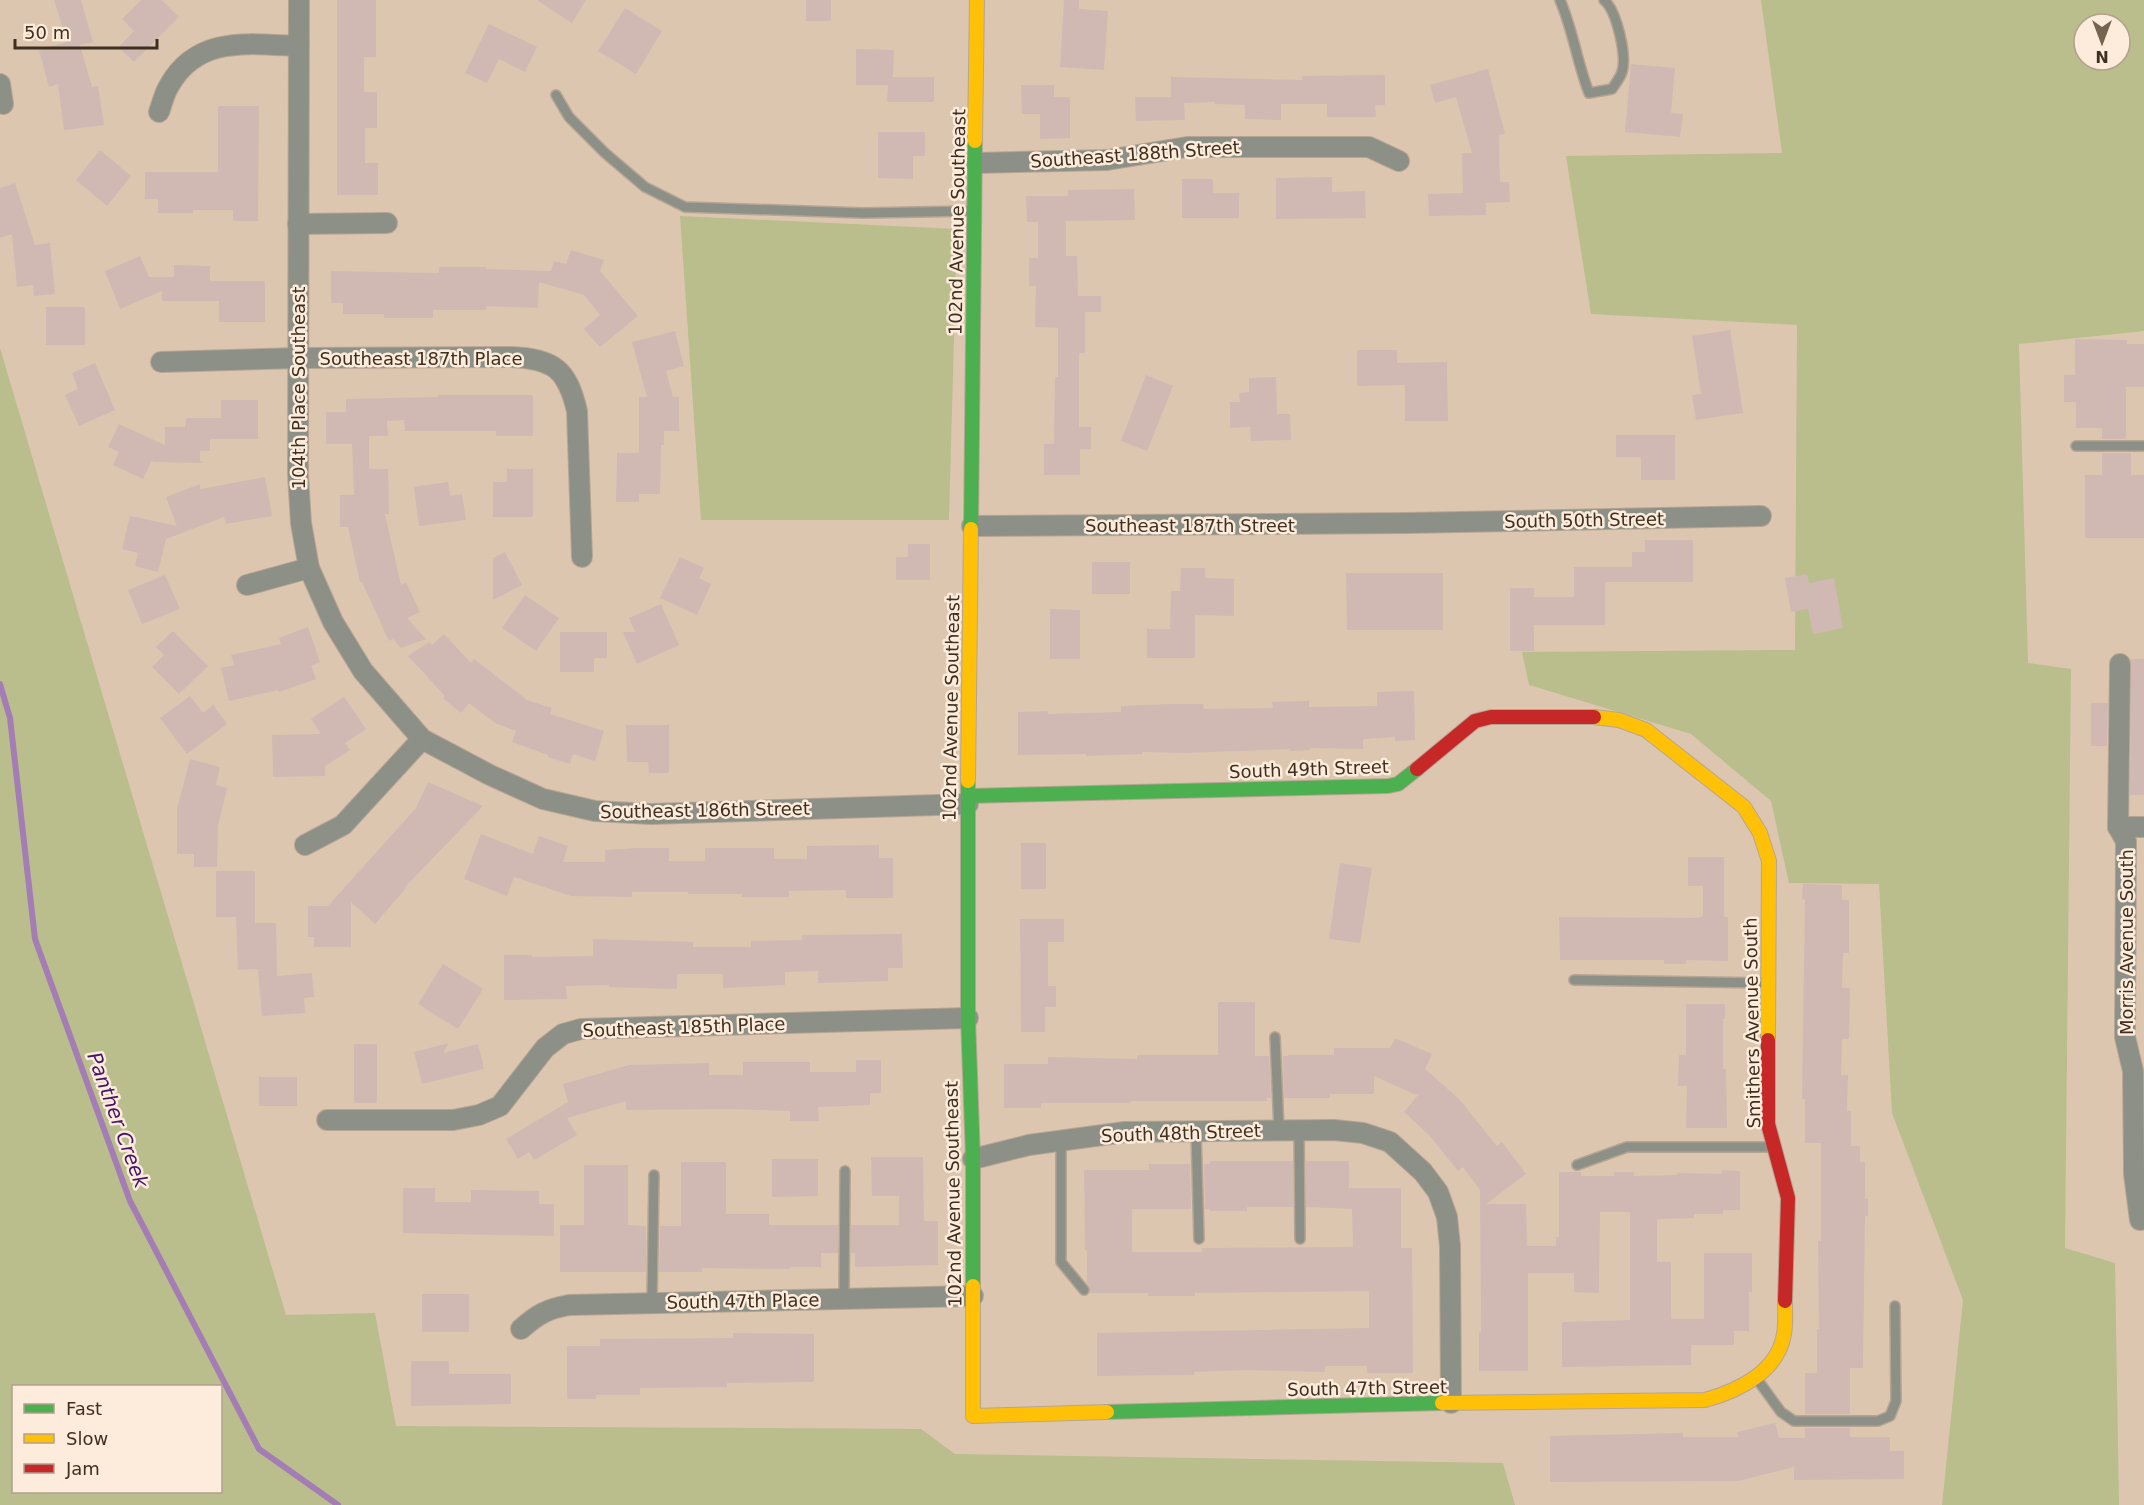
<svg xmlns="http://www.w3.org/2000/svg" width="2144" height="1505" font-family="'DejaVu Sans',sans-serif">
<style>
.green{fill:#b9be8c;fill-rule:evenodd}
.lines{fill:none;stroke-linecap:round;stroke-linejoin:round}
.stream{stroke:#a47db5;stroke-width:6}
.building{fill:#cfb9b2}
.lane-casing{stroke:#b7a593;stroke-width:12}
.street-casing{stroke:#b7a593;stroke-width:22}
.fast-casing{stroke:#b7a593;stroke-width:16}
.slow-casing{stroke:#b7a593;stroke-width:16}
.jam-casing{stroke:#b7a593;stroke-width:16}
.lane{stroke:#8d9086;stroke-width:9}
.street{stroke:#8d9086;stroke-width:20}
.fast{stroke:#4caf50;stroke-width:14}
.slow{stroke:#ffc107;stroke-width:14}
.jam{stroke:#c62828;stroke-width:14}
.labels{text-anchor:middle;dominant-baseline:central;stroke-width:5;stroke-linejoin:round;paint-order:stroke}
.street-label{font-size:18px;fill:#3f2f1e;stroke:#fdecdc}
.water-label{font-size:20px;font-style:italic;fill:#441468;stroke:#fdecdc}
</style>
<rect width="100%" height="100%" fill="#ddc6b0"/>
<g class="green">
<path d="M1761,0H2144V331L2019,344L2028,663L2071,669L2065,1248L2115,1263L2119,1505H1942L1963,1300L1892,1113L1879,884L1789,883L1771,801L1691,734L1529,685L1522,652L1795,650L1797,325L1591,314L1566,156L1782,153ZM2084,24H2120V60H2084Z"/>
<path d="M680,216L957,229L949,520H701Z"/>
<path d="M0,348L286,1315L375,1313L396,1426L921,1429L955,1454L1503,1463L1515,1505H0ZM220,1386V1492H14V1386Z"/>
</g>
<g class="lines">
<path class="stream" d="M0,684L10,718L35,939L130,1201L259,1449L338,1505"/>
</g>
<g class="building">
<path d="M54,0H81L93,42L80,45L92,87L98,86L104,125L64,130L58,84L49,87L39,50L67,42Z"/>
<path d="M141,0H162L179,17L134,62L119,47L134,31L122,19Z"/>
<path d="M337,0H376V57H364V92H377V128H365V163H378V195H337Z"/>
<path d="M537,0H586L572,23Z"/>
<rect x="806" y="0" width="25" height="21"/>
<path d="M1064,0H1079V9L1108,11L1104,70L1060,67Z"/>
<path d="M625,8L662,31L636,74L598,51Z"/>
<path d="M489,24L537,47L525,72L499,59L487,83L465,73Z"/>
<path d="M856,49L894,50L893,77H934V102H887L888,85H856Z"/>
<path d="M1631,64L1675,68L1671,113L1683,114L1680,137L1625,132Z"/>
<path d="M1488,69L1505,134L1499,135L1500,182H1509L1510,202L1486,203V215L1429,216L1428,194L1463,193L1462,153H1472L1456,97L1435,103L1430,85Z"/>
<path d="M1385,75V105H1375L1376,117H1327V104H1281V120L1245,119V105L1215,104V102L1184,103L1185,120L1136,121L1135,97H1171V77L1302,80V76Z"/>
<path d="M1021,85H1054V97H1070V138L1040,139V114H1022Z"/>
<path d="M218,106H259L258,221H233V210H193V213H158V199H145V172H218Z"/>
<path d="M878,132H925V156H913V179L878,178Z"/>
<path d="M100,150L131,176L107,206L76,180Z"/>
<path d="M1332,177V192L1365,191L1366,218L1276,219V178Z"/>
<path d="M1182,179H1213V193H1239V218H1182Z"/>
<path d="M15,183L35,245L50,243L55,294L34,296L33,285L17,287L12,234L0,238V188Z"/>
<path d="M1134,189L1135,220L1066,221V256H1077L1078,296H1101V312H1085V353H1079V427H1091V449H1080V475H1044V444H1054L1055,377H1058V328L1035,327L1036,286H1029V258H1038V222H1027L1026,196H1068V190Z"/>
<path d="M571,250L604,260L600,271L638,316L600,347L584,329L600,315L584,295L539,282L538,308L486,306V310H433V318H384V314H343V303H331V271L439,273V267H486V269L551,271L554,261L566,264Z"/>
<path d="M140,256L149,277H174V265L210,266V281H265V322H219V301H162V291L120,309L105,271Z"/>
<rect x="46" y="307" width="39" height="38"/>
<path d="M1730,330L1743,413L1696,420L1692,395L1701,394L1692,336Z"/>
<path d="M675,331L684,366L666,371L673,397H679V431H664V445H661L660,494H639V502H616L617,453H639V397H647L632,342Z"/>
<path d="M2075,339L2127,340V344H2144V387H2126V439H2102V428H2076V402H2064V375H2075Z"/>
<path d="M1357,350H1397V363L1447,362L1448,421H1405V385L1357,386Z"/>
<path d="M95,363L115,410L79,426L65,395L78,389L72,373Z"/>
<path d="M1146,375L1173,386L1147,451L1121,441Z"/>
<path d="M1276,377L1277,414H1290L1291,440L1251,441L1250,427L1230,428V402H1240L1239,393L1249,392V378Z"/>
<path d="M438,395H533V436H496V431H405L404,420L387,421L388,436H369V469H388L389,514H385L401,585L406,582L420,612L407,618L426,639L401,648L393,639L389,641L362,582H360L348,527H340V495H354L352,444H326V412H346V399L438,397Z"/>
<path d="M221,400H258V439H210V451H200V461L203,463L153,462L152,460L143,479L113,465L119,452L108,447L119,424L165,445V427H185L186,418H221Z"/>
<path d="M1616,435H1675V480H1641V457H1616Z"/>
<path d="M2102,453H2131V475H2144V538H2085V475H2102Z"/>
<path d="M507,469H533V517H493V482H507Z"/>
<path d="M265,477L272,516L226,524L224,517L166,539L158,572L135,566L138,553L122,549L130,516L177,526L166,497L200,484V489Z"/>
<path d="M448,482L450,496L462,494L466,520L419,526L414,487Z"/>
<path d="M1645,540H1693V582H1605V625H1534V651H1510V588H1534V597H1574V567H1632V552H1645Z"/>
<path d="M908,544H930V580H896V557H908Z"/>
<path d="M505,552L522,585L493,600V558Z"/>
<path d="M680,557L704,568L699,578L711,584L697,615L660,598Z"/>
<rect x="1092" y="562" width="38" height="32"/>
<path d="M1181,568H1205V578L1234,579V616L1195,615V658H1147V629H1170L1171,591H1180Z"/>
<path d="M1346,573H1443V630H1347Z"/>
<path d="M1807,574L1809,583L1834,578L1843,628L1813,634L1808,609L1791,612L1785,578Z"/>
<path d="M165,575L180,609L142,624L128,590Z"/>
<path d="M525,595L559,618L536,651L502,628Z"/>
<path d="M661,604L679,645L637,664L623,632H635L629,618Z"/>
<path d="M1050,609L1080,610V659H1050Z"/>
<path d="M308,627L320,662L311,666L316,679L279,692L278,690L229,701L221,668L234,665L231,655L281,644L279,638Z"/>
<path d="M173,631L208,666L179,694L152,667L164,655L156,647Z"/>
<path d="M560,632H607V658H594V672H560Z"/>
<path d="M444,634L471,663L474,659L527,700L552,708L550,714L604,731L595,761L573,754L570,764L548,757V755L512,742L516,731L495,723L469,703L461,713L443,698L445,696L408,656L429,642L432,645Z"/>
<path d="M2131,659H2144V795H2130Z"/>
<path d="M1414,691L1415,740L1395,741V737L1363,739V749L1310,748V750L1290,751V749L1186,753L1142,752V754L1086,756V754L1018,755V712L1048,711V714L1121,712V706L1168,704H1203L1204,709L1273,708L1272,702L1309,701V707L1377,706V692Z"/>
<path d="M190,696L203,713L213,705L227,724L187,754L160,718Z"/>
<path d="M344,697L366,729L345,743L350,750L325,766V776L273,777L272,735L321,734L311,719Z"/>
<path d="M2091,703H2108L2107,746H2091Z"/>
<path d="M626,725H669V773H649L648,762H627Z"/>
<path d="M190,759L220,767L216,785L227,788L218,826L217,867H194V854H177V809Z"/>
<path d="M428,782L483,806L405,887L406,888L375,924L351,902V947H314V937H308V906H328L416,808Z"/>
<path d="M481,834L533,854L539,836L568,846L563,862H605V850L638,848H669V861H705V848H774V859H807V846L879,845V858H893V898H846V890L789,891V897H742V894H688V892H632V897L571,896L514,877L507,896L464,879Z"/>
<rect x="1021" y="843" width="25" height="46"/>
<path d="M1688,857H1724V917H1728V961L1686,960V964H1664V960H1560L1559,917L1699,918L1703,916V886H1688Z"/>
<path d="M1340,863L1372,868L1360,943L1329,939Z"/>
<path d="M216,871H255V923H276L277,976L312,973L314,997L304,998L305,1013L262,1016L258,969L238,970L236,917H216Z"/>
<path d="M1803,884L1842,885V900H1849V953H1843L1842,988H1850L1849,1039H1842L1841,1075H1848L1847,1111H1851V1146H1860V1162H1865V1199H1868V1216H1865L1863,1368H1850V1414H1805V1373H1817V1329H1819L1818,1241H1821V1143H1805V1099H1802L1805,900L1802,899Z"/>
<path d="M1020,919H1064V942H1048V986H1056V1007H1045V1032H1021Z"/>
<path d="M902,934L903,968H888V981L818,983V971L785,972V985L723,988V974H677V989L609,987V985L566,986L567,999L504,1000V955H532V957L593,956V939L693,942V947H751V941L802,940V935Z"/>
<path d="M443,964L483,989L458,1029L418,1004Z"/>
<path d="M1218,1002H1255V1056H1269L1271,1098H1267V1101H1131V1103H1041V1108H1004V1064H1048V1057L1137,1059V1055H1218Z"/>
<path d="M1686,1004H1725V1019H1723V1069H1726L1727,1128H1686L1687,1086H1678L1679,1055H1686Z"/>
<path d="M1395,1038L1432,1054L1425,1069L1459,1099L1497,1146L1502,1142L1526,1174L1486,1204H1526L1527,1246H1556V1237H1559V1172H1581V1176H1614V1172H1634V1176L1677,1175V1173L1722,1174V1170L1740,1171V1210H1723V1214H1694V1218L1657,1219V1262H1671V1319H1704V1253H1752V1292H1749V1331H1734V1345H1691V1365L1562,1367V1322L1630,1320V1212H1600L1599,1293L1574,1292V1273H1528V1371H1479V1332H1481L1480,1190L1463,1167L1458,1171L1430,1136L1404,1112L1419,1094H1414L1374,1076V1094H1330V1098H1284L1283,1056H1288V1055H1334V1048H1390Z"/>
<path d="M449,1043L443,1053L478,1044L484,1069L422,1084L414,1052Z"/>
<rect x="354" y="1044" width="23" height="59"/>
<path d="M856,1060H881V1093H870V1105L818,1107L819,1121H790V1111L730,1109L626,1110V1101L567,1118L577,1135L534,1160L529,1152L518,1159L506,1139L568,1102L563,1084L629,1065L709,1063V1075H743V1062H810V1072H856Z"/>
<rect x="259" y="1077" width="38" height="29"/>
<path d="M871,1157H923L924,1221H938V1265L855,1267V1253H851V1225H899V1196H872Z"/>
<path d="M772,1159H818V1196L772,1197Z"/>
<path d="M1210,1161H1293V1207H1247V1211H1210V1209H1205L1204,1164H1210Z"/>
<path d="M1306,1161H1349V1188H1401V1248H1412L1413,1373H1367V1366H1325V1372L1246,1370L1194,1372V1375L1097,1376V1333L1369,1328V1291L1195,1293V1296H1148V1293H1090V1288L1087,1283V1250H1085L1084,1170H1149V1164H1190L1191,1209H1132V1252H1202V1248L1353,1247L1352,1209L1306,1207Z"/>
<path d="M681,1162H726V1214H769V1225H838V1253H821V1267H790V1269L702,1268V1272H659L660,1226H681Z"/>
<path d="M584,1165H628V1225L646,1226V1272H560V1225H584Z"/>
<path d="M403,1188H435V1202H471V1190L539,1191V1204H554V1236L403,1233Z"/>
<rect x="422" y="1294" width="47" height="38"/>
<path d="M733,1333L814,1334V1382L727,1383V1387L640,1388V1395H596V1399H567V1346H600V1339L733,1338Z"/>
<path d="M411,1361H449V1374H511V1404L411,1406Z"/>
<path d="M1775,1423L1779,1438H1805V1428H1850V1437H1890V1451H1904V1479L1794,1480V1467L1738,1481L1550,1482V1436L1683,1433V1437H1738L1737,1432Z"/>
</g>
<g class="lines">
<defs>
<g id="lane">
<path d="M1560,0C1573,30 1577,62 1589,93L1612,89C1615,84 1620,78 1622,72C1627,56 1617,11 1604,0"/>
<path d="M556,95L569,117L605,153L645,187L685,207L863,213L973,211"/>
<path d="M2076,446H2144"/>
<path d="M1574,980L1766,983"/>
<path d="M1275,1037L1279,1130"/>
<path d="M1299,1130L1300,1239"/>
<path d="M1196,1131L1199,1239"/>
<path d="M1061,1140V1262L1084,1290"/>
<path d="M1577,1165L1627,1147H1771"/>
<path d="M844,1299L845,1171"/>
<path d="M652,1303L654,1175"/>
<path d="M1757,1379L1781,1412L1794,1421H1878L1890,1416L1896,1401L1895,1306"/>
</g>
<g id="street">
<path d="M299,0L298,475L301,523L309,568L333,622L363,671L422,739L490,775L543,799L595,811L651,814L968,804"/>
<path d="M0,84L3,104"/>
<path d="M159,112C162,104 164,94 169,86C197,35 249,44 299,46"/>
<path d="M976,163L1107,160L1187,147H1369L1399,161"/>
<path d="M298,224L387,223"/>
<path d="M161,362L298,358L511,357C554,359 567,369 577,411L582,557"/>
<path d="M972,526L1407,523L1761,516"/>
<path d="M247,585L309,568"/>
<path d="M2120,664L2118,827L2126,841L2125,1037L2133,1071L2134,1174L2140,1220"/>
<path d="M2118,827H2144"/>
<path d="M305,845L343,825L422,739"/>
<path d="M327,1120H453L479,1115L500,1106L545,1048L563,1034L581,1029L968,1018"/>
<path d="M973,1159L1029,1145L1125,1132L1334,1130L1363,1133L1390,1142L1423,1172L1438,1192L1447,1217L1450,1246L1451,1403"/>
<path d="M521,1329C538,1314 547,1309 569,1305L973,1296"/>
</g>
<g id="fast">
<path d="M971,529L975,141"/>
<path d="M968,781V1018L973,1159V1286"/>
<path d="M968,796L1388,786L1398,784L1417,769"/>
<path d="M1107,1412L1442,1403"/>
</g>
<g id="slow">
<path d="M975,141L977,0"/>
<path d="M1594,717L1619,720L1646,730L1744,807L1760,833L1769,861L1768,1040"/>
<path d="M968,781L971,529"/>
<path d="M973,1286V1416L1107,1412"/>
<path d="M1442,1403L1705,1400C1738,1391 1778,1372 1784,1334C1786,1323 1785,1311 1785,1301"/>
</g>
<g id="jam">
<path d="M1417,769L1475,721L1491,717H1594"/>
<path d="M1768,1040V1124L1788,1198L1785,1301"/>
</g>
</defs>
<use href="#lane" class="lane-casing"/>
<use href="#street" class="street-casing"/>
<use href="#fast" class="fast-casing"/>
<use href="#slow" class="slow-casing"/>
<use href="#jam" class="jam-casing"/>
<use href="#lane" class="lane"/>
<use href="#street" class="street"/>
<use href="#fast" class="fast"/>
<use href="#slow" class="slow"/>
<use href="#jam" class="jam"/>
</g>
<g class="labels">
<g class="street-label">
<text transform="translate(1135 154) rotate(-4)">Southeast 188th Street</text>
<text transform="translate(957 222) rotate(-89)">102nd Avenue Southeast</text>
<text x="421" y="358">Southeast 187th Place</text>
<text transform="translate(298 388) rotate(-90)">104th Place Southeast</text>
<text transform="translate(1584 520) rotate(-1)">South 50th Street</text>
<text x="1190" y="525">Southeast 187th Street</text>
<text transform="translate(951 708) rotate(-89)">102nd Avenue Southeast</text>
<text transform="translate(1309 769) rotate(-2)">South 49th Street</text>
<text transform="translate(705 810) rotate(-1)">Southeast 186th Street</text>
<text transform="translate(2126 942) rotate(-90)">Morris Avenue South</text>
<text transform="translate(1752 1023) rotate(-91)">Smithers Avenue South</text>
<text transform="translate(684 1027) rotate(-2)">Southeast 185th Place</text>
<text transform="translate(1181 1133) rotate(-2)">South 48th Street</text>
<text transform="translate(953 1194) rotate(-91)">102nd Avenue Southeast</text>
<text transform="translate(743 1301) rotate(-1)">South 47th Place</text>
<text transform="translate(1367 1388) rotate(-1)">South 47th Street</text>
</g>
<g class="water-label">
<text transform="translate(118 1120) rotate(70)">Panther Creek</text>
</g>
</g>
<rect x="12" y="1385" width="210" height="108" fill="#fdecdc" stroke="#b1a090" stroke-width="1.5"/>
<rect x="24" y="1404" width="30" height="9" fill="#4caf50" stroke="#b1a090" stroke-width="1.5"/>
<text x="66" y="1415" font-size="18" fill="#3f2f1e">Fast</text>
<rect x="24" y="1434" width="30" height="9" fill="#ffc107" stroke="#b1a090" stroke-width="1.5"/>
<text x="66" y="1445" font-size="18" fill="#3f2f1e">Slow</text>
<rect x="24" y="1464" width="30" height="9" fill="#c62828" stroke="#b1a090" stroke-width="1.5"/>
<text x="66" y="1475" font-size="18" fill="#3f2f1e">Jam</text>
<g transform="translate(2102 42) rotate(180)"><circle r="28" fill="#fdecdc" stroke="#b1a090" stroke-width="1.5"/>
<path d="M0-4.5L10 22L0 15L-10 22Z" fill="#766451"/>
<text y="-9" font-size="16" font-weight="bold" text-anchor="middle" fill="#3f2f1e">N</text>
</g>
<path d="M15 39v9h142v-9" fill="none" stroke="#3f2f1e" stroke-width="3"/>
<text x="24" y="39" font-size="18" fill="#3f2f1e" stroke="#fdecdc" stroke-width="4.5" paint-order="stroke">50 m</text>
</svg>
